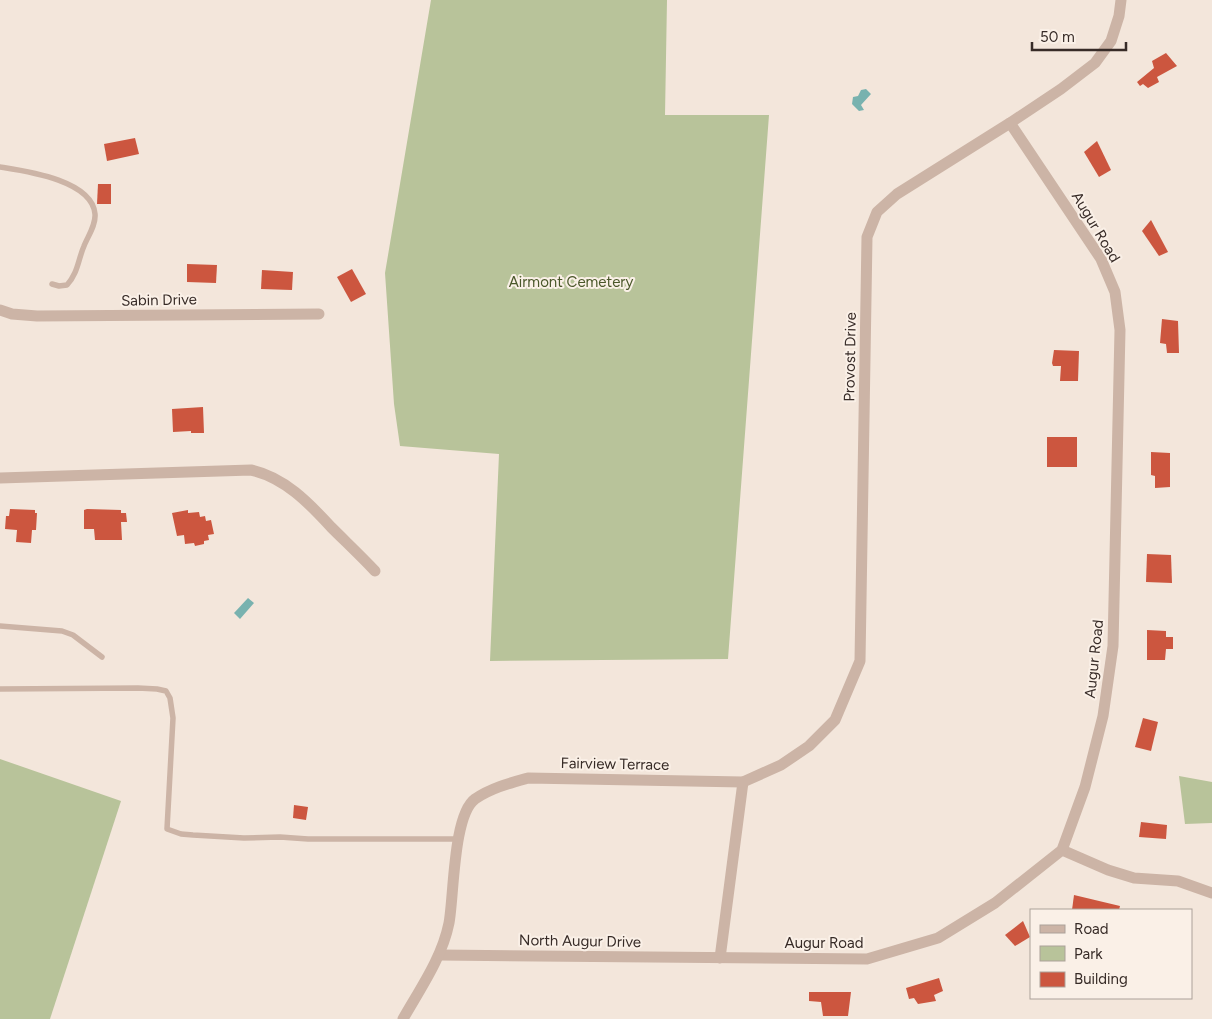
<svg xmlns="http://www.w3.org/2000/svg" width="1212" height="1019" font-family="Figtree,sans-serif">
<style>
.green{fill:#b8c39a}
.water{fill:#78b2af}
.building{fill:#cc563f}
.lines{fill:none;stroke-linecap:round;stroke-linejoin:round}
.service{stroke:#ccb4a6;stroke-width:5.5}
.minor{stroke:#ccb4a6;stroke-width:11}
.labels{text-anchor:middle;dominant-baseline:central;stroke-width:4;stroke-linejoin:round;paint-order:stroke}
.street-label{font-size:15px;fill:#372b27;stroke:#faf0e7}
.park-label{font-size:15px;fill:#4a572a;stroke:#faf0e7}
</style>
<rect width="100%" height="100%" fill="#f3e6db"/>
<g class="green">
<path d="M431,0H667L665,115H769L728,659L490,661L499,454L400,446L394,404L385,273Z"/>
<path d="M0,759L121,801L50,1019H0Z"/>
<path d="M1179,776L1212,782V823L1185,824Z"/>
</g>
<g class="water">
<path d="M866,89L871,94L861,105L864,110L859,111L852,104L853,97L858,96L861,90Z"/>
<path d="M248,598L254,603L240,619L234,613Z"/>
</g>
<g class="building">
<path d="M1166,53L1177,66L1157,77L1159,82L1148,88L1143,84L1140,86L1137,82L1154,68L1152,61Z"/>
<path d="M135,138L139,154L107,161L104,144Z"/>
<path d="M1097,141L1111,170L1099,177L1084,152Z"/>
<path d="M98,184H111V204H97Z"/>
<path d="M1151,220L1168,252L1159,256L1142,231Z"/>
<path d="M187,264L217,265L216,283L187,282Z"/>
<path d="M352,269L366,294L351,302L337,277Z"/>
<path d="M262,270L293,272L292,290L261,289Z"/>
<path d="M1162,319L1178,321L1179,353H1167L1166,344L1160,343Z"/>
<path d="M1054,350L1079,351L1078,381H1060L1061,366H1053L1052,363Z"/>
<path d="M203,407L204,433H191V431L173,432L172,409Z"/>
<rect x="1047" y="437" width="30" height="30"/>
<path d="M1151,452L1170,453V487L1155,488V476L1151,475Z"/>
<path d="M10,509L35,510V513H37L36,530H32L31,543L16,542L17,530L5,529L6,516H9Z"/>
<path d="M87,509L121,510V513H126L127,522H121L122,540H95L94,529H84V510Z"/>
<path d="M188,510V513L199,512L200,517L205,516L206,521L211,520L214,534L208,535L209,540L204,541V544L195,546L194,543L185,544L184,535L177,536L172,513Z"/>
<path d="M1147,554L1171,555L1172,583L1146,582Z"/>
<path d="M1147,630L1166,631V637H1173V649H1166L1165,660H1147Z"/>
<path d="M1143,718L1158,722L1151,751L1135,747Z"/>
<path d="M294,805L308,807L306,820L293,818Z"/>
<path d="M1141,822L1167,825L1166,839L1139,837Z"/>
<path d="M1074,895L1120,906L1119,910H1072Z"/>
<path d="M1023,921L1030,937L1015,946L1005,935Z"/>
<path d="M939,978L943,991L934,995L936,1001L918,1004L914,998L909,999L906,988Z"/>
<path d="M809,992H851L848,1016H823L821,1002L809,1001Z"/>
</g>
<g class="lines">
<g class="service">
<path d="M0,167C25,171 92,180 95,214C96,225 88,236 84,246C78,260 78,273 67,285L59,286L52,284"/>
<path d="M0,626L62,631L73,635L102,657"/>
<path d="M0,689L138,688L157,689L166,691L170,698L173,718L167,829L181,834L193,835L244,838L280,837L308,839H459"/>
</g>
<g class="minor">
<path d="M0,310L12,314L37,316L319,314"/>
<path d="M0,478L251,470C284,477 309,503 331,527C346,542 361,556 375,571"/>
<path d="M1062,850L1108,870L1134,878L1178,881L1212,893"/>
<path d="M439,955L867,959L938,938L995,903L1062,850L1085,787L1103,716L1113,646L1120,330L1115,292L1101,259L1010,123"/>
<path d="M720,958L743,782"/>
<path d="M403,1019C420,989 442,958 449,923C454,896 453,815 475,799C491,788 510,783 528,778L743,782L781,765L809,746L835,720L860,661L867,237L877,212L897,194L1010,123L1061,89L1095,63L1111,41L1119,16L1121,0"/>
</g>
</g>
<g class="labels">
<g class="street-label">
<text transform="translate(1096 227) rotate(59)">Augur Road</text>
<text transform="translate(159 300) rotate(-1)">Sabin Drive</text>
<text transform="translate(850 357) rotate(-89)">Provost Drive</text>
<text transform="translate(1094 659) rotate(-84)">Augur Road</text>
<text transform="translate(615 764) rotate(1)">Fairview Terrace</text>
<text transform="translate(580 941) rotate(1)">North Augur Drive</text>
<text x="824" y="943">Augur Road</text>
</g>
<g class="park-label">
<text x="571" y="282">Airmont Cemetery</text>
</g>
</g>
<rect x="1030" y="909" width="162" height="90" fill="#faf0e7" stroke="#aca19a"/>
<rect x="1040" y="925" width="25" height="8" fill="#ccb4a6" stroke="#aca19a"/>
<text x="1074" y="934" font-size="15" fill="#372b27">Road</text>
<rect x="1040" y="946" width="25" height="15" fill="#b8c39a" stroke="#aca19a"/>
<text x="1074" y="959" font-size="15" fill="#372b27">Park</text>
<rect x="1040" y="972" width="25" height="15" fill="#cc563f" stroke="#aca19a"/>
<text x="1074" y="984" font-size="15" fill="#372b27">Building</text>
<path d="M1032 42v8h94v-8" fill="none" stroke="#372b27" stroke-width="2.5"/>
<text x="1040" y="42" font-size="15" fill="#372b27" stroke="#faf0e7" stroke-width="4" paint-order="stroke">50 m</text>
</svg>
